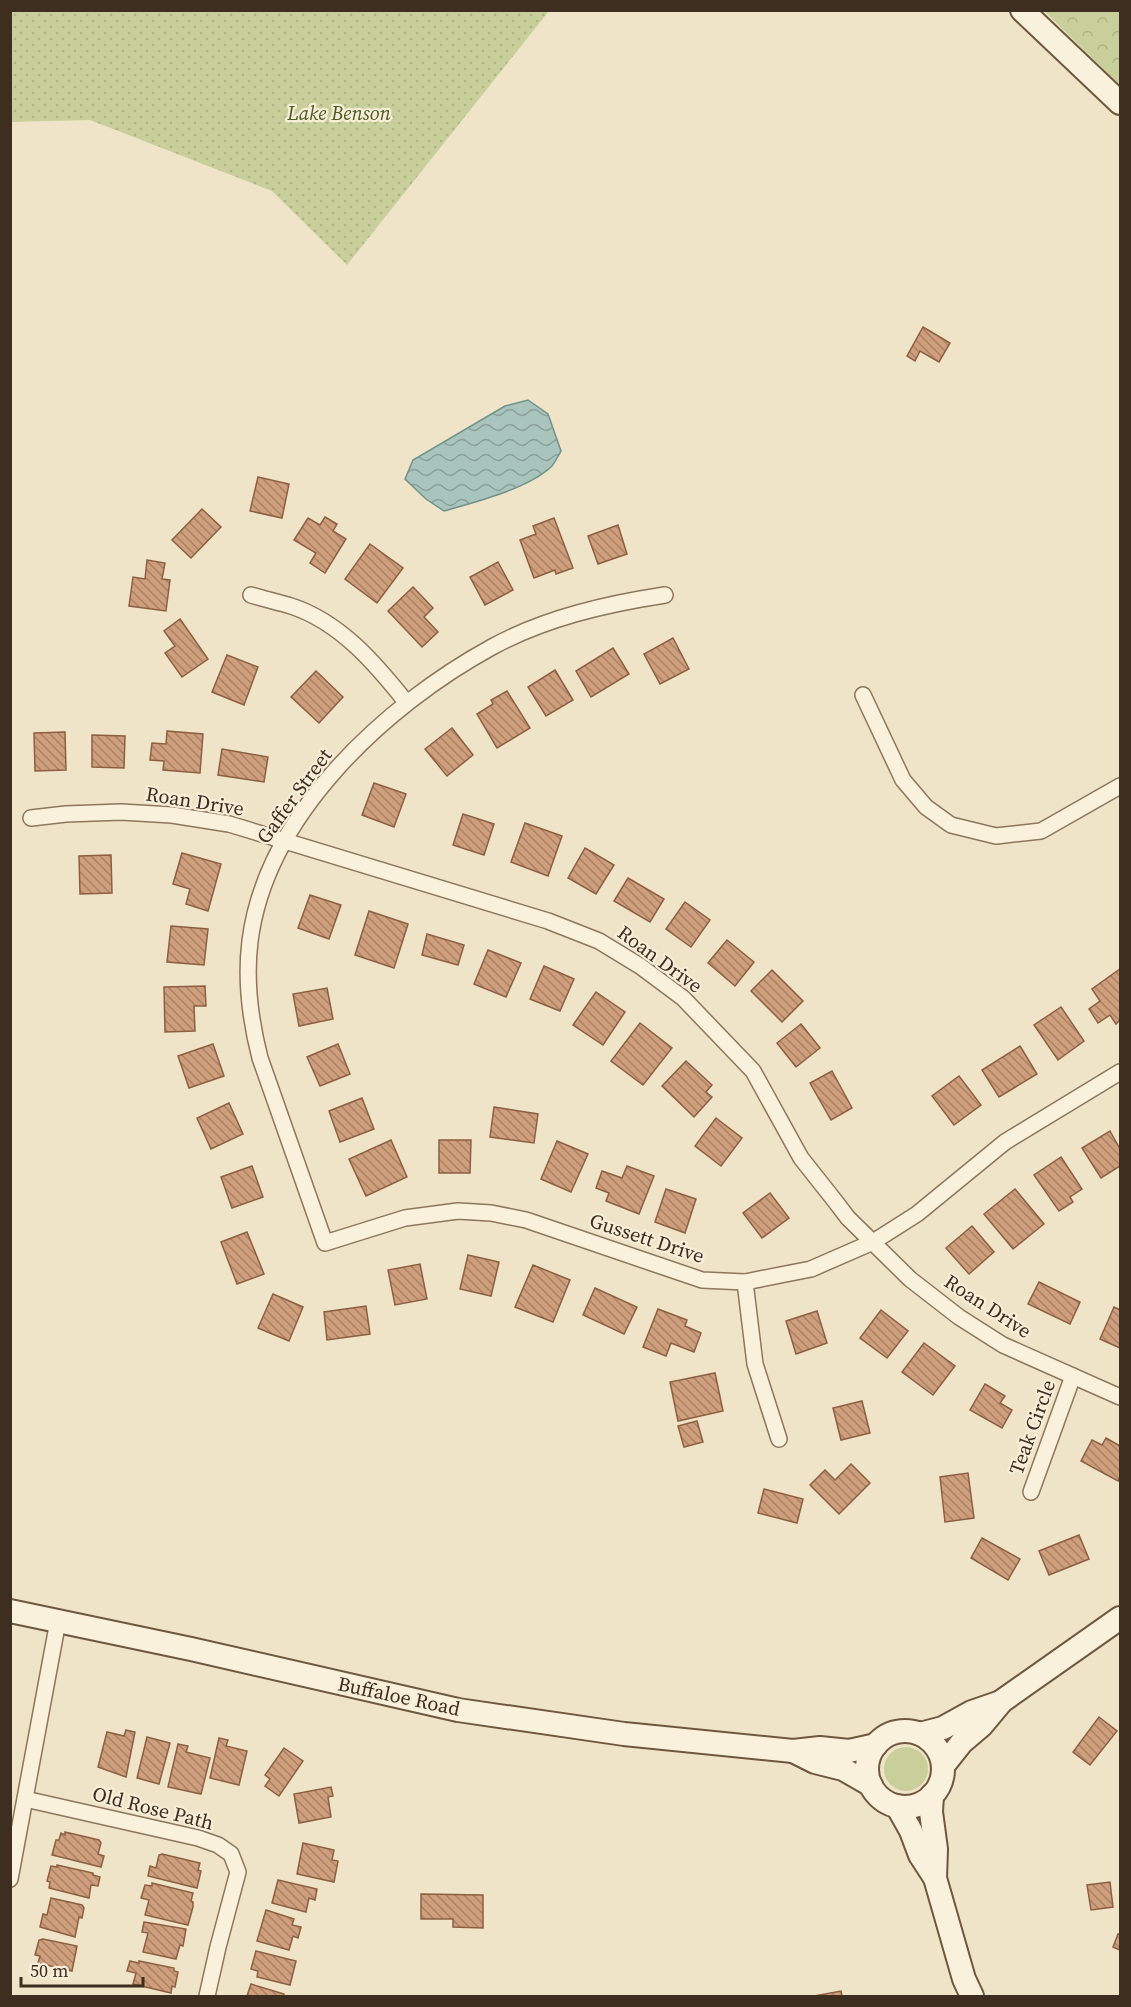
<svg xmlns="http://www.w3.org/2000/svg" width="1131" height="2007" font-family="'Source Serif 4',serif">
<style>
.grass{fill:#c9cf9b}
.forest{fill:url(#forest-crowns)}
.park{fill:url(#park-dots)}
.water{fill:url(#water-waves);stroke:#6f938a;stroke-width:1.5}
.building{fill:url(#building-back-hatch);stroke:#8d5f41;stroke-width:1.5}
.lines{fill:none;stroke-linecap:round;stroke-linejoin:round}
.street-casing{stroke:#8d765c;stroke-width:18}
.secondary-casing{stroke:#6f573f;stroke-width:26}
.street{stroke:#faf1dc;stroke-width:15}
.secondary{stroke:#faf1dc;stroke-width:22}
.labels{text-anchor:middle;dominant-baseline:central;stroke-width:4.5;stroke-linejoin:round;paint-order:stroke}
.park-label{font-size:20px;font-style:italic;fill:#4d5a26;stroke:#f7eed8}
.street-label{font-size:20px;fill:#3d2e20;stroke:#f7eed8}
</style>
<defs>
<pattern id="forest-crowns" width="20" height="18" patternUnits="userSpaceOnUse" patternTransform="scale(1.5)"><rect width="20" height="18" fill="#c9cf9b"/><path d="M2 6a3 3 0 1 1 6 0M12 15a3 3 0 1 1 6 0" fill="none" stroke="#aeb285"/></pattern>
<pattern id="park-dots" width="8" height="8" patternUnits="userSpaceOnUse" patternTransform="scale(1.5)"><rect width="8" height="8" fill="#c9cf9b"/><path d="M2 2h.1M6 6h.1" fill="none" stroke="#aeb285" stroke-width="1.8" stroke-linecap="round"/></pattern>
<pattern id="water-waves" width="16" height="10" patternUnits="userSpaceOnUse" patternTransform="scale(1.5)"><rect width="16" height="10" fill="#a9c4bc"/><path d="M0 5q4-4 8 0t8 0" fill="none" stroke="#8ba098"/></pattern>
<pattern id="building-back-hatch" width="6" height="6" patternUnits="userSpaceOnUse" patternTransform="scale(1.5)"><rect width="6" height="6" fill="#cf9f7d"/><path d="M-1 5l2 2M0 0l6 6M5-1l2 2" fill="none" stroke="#a98266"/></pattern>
</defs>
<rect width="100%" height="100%" fill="#f0e4c8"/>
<circle class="grass" cx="906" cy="1769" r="22"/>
<path class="forest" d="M1044,11H1120V85Z"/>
<path class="park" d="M10,11L11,10L549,11L347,265L272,191L90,120L11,122Z"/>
<path class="water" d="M528,400L548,414L561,451C558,456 555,463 551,467C527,489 476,502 444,511L426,499L405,479L413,460L505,406Z"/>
<g class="building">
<path d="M923,327L950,343L939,362L920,351L915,361L907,356Z"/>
<path d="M258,477L289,484L282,518L250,511Z"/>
<path d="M202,509L221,527L191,558L172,540Z"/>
<path d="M325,517L337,524L333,531L346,539L325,573L310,563L316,553L294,540L308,518L320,525Z"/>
<path d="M554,518L573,568L556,574L555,570L534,578L520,540L536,534L533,526Z"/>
<path d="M618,525L627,554L598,564L588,536Z"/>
<path d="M370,544L403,568L377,603L345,579Z"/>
<path d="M147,560L165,563L162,579L170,580L166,611L129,606L133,577L145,579Z"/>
<path d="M498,562L513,590L485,605L470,577Z"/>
<path d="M413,587L433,608L424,617L438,632L422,647L388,611Z"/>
<path d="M180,619L208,659L182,677L165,653L175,646L164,631Z"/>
<path d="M673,638L689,669L660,684L644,654Z"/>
<path d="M613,648L629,674L591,697L576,671Z"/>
<path d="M227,655L258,667L244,705L212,692Z"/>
<path d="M555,670L573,700L546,716L528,687Z"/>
<path d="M316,671L343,697L319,723L291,697Z"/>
<path d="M507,691L530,728L497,748L477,714L493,704L491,700Z"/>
<path d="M452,728L473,755L447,776L425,749Z"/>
<path d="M167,731L203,734L200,773L163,770L164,761L150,760L152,743L166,744Z"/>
<path d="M65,732L66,770L35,771L34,733Z"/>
<path d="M92,735L125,736L124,768L92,767Z"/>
<path d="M222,749L268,757L264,782L218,775Z"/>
<path d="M374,783L406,794L394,827L362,815Z"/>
<path d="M463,814L494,824L484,855L453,845Z"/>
<path d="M525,823L562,836L548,876L511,862Z"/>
<path d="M585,848L614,865L596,894L568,878Z"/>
<path d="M182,853L221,864L208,911L186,904L190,889L173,884Z"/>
<path d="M111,855L112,893L80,894L79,856Z"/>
<path d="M628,878L664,899L650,922L614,901Z"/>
<path d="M310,895L341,905L329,939L298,928Z"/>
<path d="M685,902L710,920L691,947L666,929Z"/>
<path d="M369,911L408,924L394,968L355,955Z"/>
<path d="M171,926L208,929L204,965L167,962Z"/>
<path d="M427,934L464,945L458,965L422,955Z"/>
<path d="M727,940L754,962L735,986L708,963Z"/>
<path d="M488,950L521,963L506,997L474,984Z"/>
<path d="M544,966L574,979L560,1011L530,999Z"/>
<path d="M1120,969V1020L1116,1024L1110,1015L1098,1023L1089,1009L1100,1001L1092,989Z"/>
<path d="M772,970L803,1001L782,1022L751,991Z"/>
<path d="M205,986L206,1006H194L195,1031L165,1032L164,987Z"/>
<path d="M327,988L333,1019L299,1026L293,994Z"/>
<path d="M596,992L625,1012L603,1045L573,1025Z"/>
<path d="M1061,1007L1084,1041L1058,1060L1034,1025Z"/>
<path d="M640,1023L672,1048L643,1085L611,1061Z"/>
<path d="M801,1024L820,1048L796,1067L777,1043Z"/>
<path d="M213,1044L224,1076L189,1088L178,1056Z"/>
<path d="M338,1044L350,1074L320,1086L307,1057Z"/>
<path d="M1020,1046L1037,1074L999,1097L982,1070Z"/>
<path d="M686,1061L712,1085L706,1092L712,1097L694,1117L662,1086Z"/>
<path d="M832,1071L852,1108L831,1120L810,1083Z"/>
<path d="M959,1076L981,1105L954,1125L932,1096Z"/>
<path d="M362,1098L374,1129L340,1142L329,1111Z"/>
<path d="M229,1103L243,1134L211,1149L197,1118Z"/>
<path d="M494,1107L538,1114L534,1143L490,1137Z"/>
<path d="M716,1118L742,1138L721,1166L695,1146Z"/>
<path d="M1110,1131L1120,1149V1166L1101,1178L1082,1148Z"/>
<path d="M391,1140L407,1177L366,1196L349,1159Z"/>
<path d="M439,1140H471L470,1173H439Z"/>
<path d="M557,1141L588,1154L571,1192L541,1179Z"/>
<path d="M1061,1157L1082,1189L1070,1197L1073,1202L1059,1211L1034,1175Z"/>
<path d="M252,1166L263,1197L232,1208L221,1177Z"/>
<path d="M627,1166L654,1176L639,1214L606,1201L609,1193L596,1188L602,1171L622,1178Z"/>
<path d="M666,1189L696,1199L685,1233L655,1222Z"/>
<path d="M1015,1189L1044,1224L1013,1249L984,1214Z"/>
<path d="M770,1193L789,1218L762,1238L743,1213Z"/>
<path d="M972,1226L994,1252L969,1274L946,1248Z"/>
<path d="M247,1232L264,1274L237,1284L221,1242Z"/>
<path d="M468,1255L499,1262L491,1296L460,1289Z"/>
<path d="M420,1264L427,1299L395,1305L388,1270Z"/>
<path d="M533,1265L570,1280L553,1322L515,1307Z"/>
<path d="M1039,1282L1080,1302L1070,1324L1028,1304Z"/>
<path d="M595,1288L637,1307L624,1334L583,1315Z"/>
<path d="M273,1294L303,1307L289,1341L258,1328Z"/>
<path d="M366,1306L370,1334L327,1340L324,1312Z"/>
<path d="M1114,1307L1120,1310V1348L1100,1339Z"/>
<path d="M658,1309L687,1320L685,1326L701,1333L694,1352L671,1343L666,1356L643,1347Z"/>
<path d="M881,1310L908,1331L887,1358L860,1338Z"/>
<path d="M817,1311L827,1343L796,1354L786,1321Z"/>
<path d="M924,1343L955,1366L933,1395L902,1372Z"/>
<path d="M715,1373L723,1411L678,1421L670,1382Z"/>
<path d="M985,1384L1005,1396L1000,1403L1012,1410L1002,1428L970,1410Z"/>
<path d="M862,1401L870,1433L841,1440L833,1408Z"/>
<path d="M697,1421L703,1442L684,1447L678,1426Z"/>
<path d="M1106,1438L1120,1446V1477L1118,1481L1081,1461L1092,1440L1102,1445Z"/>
<path d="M851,1464L870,1483L839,1514L810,1485L825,1470L835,1480Z"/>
<path d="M968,1473L974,1518L945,1522L940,1477Z"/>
<path d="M764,1489L803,1499L797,1523L758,1513Z"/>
<path d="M1079,1535L1089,1559L1049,1575L1039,1551Z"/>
<path d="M982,1538L1020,1559L1008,1580L971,1558Z"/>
<path d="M1099,1717L1117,1731L1090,1765L1073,1752Z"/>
<path d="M126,1730L135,1732L126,1777L98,1767L107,1732L124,1736Z"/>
<path d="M147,1737L170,1743L159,1784L137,1778Z"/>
<path d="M219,1738L228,1740L226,1746L247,1751L239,1785L210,1778Z"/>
<path d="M178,1744L188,1746L186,1752L210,1758L201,1794L168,1787Z"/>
<path d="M284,1748L303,1761L279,1796L265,1786L270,1779L265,1775Z"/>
<path d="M331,1787L333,1796L328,1797L331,1817L299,1823L294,1794Z"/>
<path d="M65,1832L99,1840L101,1843L98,1854L104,1856L101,1867L52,1855L56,1840H59L61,1833L65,1835Z"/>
<path d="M303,1843L334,1850L332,1860L338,1861L334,1882L297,1874Z"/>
<path d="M162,1854L200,1863L198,1870L201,1871L197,1888L148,1876L150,1866L156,1868L159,1855Z"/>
<path d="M57,1865L93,1873V1875L100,1877L98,1886L91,1885L89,1898L49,1888L50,1882L47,1881L51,1866L57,1867Z"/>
<path d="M278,1880L317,1889L315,1900L309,1898L306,1912L272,1903Z"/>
<path d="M1110,1882L1113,1907L1091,1910L1087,1885Z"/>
<path d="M152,1883L193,1893L191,1901L193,1902V1907L188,1925L145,1915L149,1900L141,1898L145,1885L152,1886Z"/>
<path d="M421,1894L483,1895V1928L453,1927V1919H421Z"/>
<path d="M51,1898L82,1905L84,1908L82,1918L79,1917L75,1937L40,1927L43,1914L47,1915Z"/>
<path d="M266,1910L294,1919L292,1925L301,1927L298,1938L293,1936L289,1950L257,1941Z"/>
<path d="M144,1922L186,1929L183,1946L180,1945L176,1959L143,1952L148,1933L142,1932Z"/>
<path d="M1118,1934L1120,1935V1950L1113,1947Z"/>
<path d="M43,1939L77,1946L72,1971L38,1963L40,1956L35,1955L39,1940Z"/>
<path d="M256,1951L296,1961L290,1985L257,1977L258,1971L251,1969Z"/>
<path d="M130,1961L139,1963V1961L174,1968V1971L178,1972L175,1987L172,1986L171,1993L133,1984L136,1973L127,1971Z"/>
<path d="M251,1984L284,1994V1996H247Z"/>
<path d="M841,1991L842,1996H814Z"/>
</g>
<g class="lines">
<defs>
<g id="street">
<path d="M251,595C264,599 278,602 291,606C340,622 375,663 406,702"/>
<path d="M665,595C606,604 545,618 492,647C386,705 266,814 250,941C245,981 250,1019 260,1058L325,1243L405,1218L458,1211L491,1213L526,1220L702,1280L745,1282L811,1269L873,1242L917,1214L1005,1142L1120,1072"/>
<path d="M863,695L903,780L926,807L951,825L996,836L1041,831L1120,786"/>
<path d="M31,818L66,814L121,812L172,815L229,824L548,921L599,941L640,966L683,998L753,1071L801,1158L835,1201L848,1218L910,1279L959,1317L1003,1345L1120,1397"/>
<path d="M745,1282L755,1364L779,1439"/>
<path d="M1031,1492L1073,1376"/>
<path d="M25,1799L198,1838L218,1845L231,1854L238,1872L218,1947L207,1996"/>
<path d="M10,1879L58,1621"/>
</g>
<g id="secondary">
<path d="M1022,10L1120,103"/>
<path d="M10,1611L191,1649L458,1710L624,1734L793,1751L820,1748L849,1751L876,1745"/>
<circle cx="905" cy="1769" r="38"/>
<path d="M920,1734L943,1728L972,1712L1001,1702"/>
<path d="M793,1751L815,1762L843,1769L871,1785"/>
<path d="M943,1766L962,1742L982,1725L1002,1701L1120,1618"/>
<path d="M932,1795L931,1812L936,1849L935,1878L964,1979L972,1996"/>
<path d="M897,1806L911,1831L920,1855L935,1878"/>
</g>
</defs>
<use href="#street" class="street-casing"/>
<use href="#secondary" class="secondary-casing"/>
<use href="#street" class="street"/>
<use href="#secondary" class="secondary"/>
</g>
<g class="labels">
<g class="park-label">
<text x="339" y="113">Lake Benson</text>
</g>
<g class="street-label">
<text transform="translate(294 796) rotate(-54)">Gaffer Street</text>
<text transform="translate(195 801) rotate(9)">Roan Drive</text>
<text transform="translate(660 959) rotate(36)">Roan Drive</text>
<text transform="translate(647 1238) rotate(18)">Gussett Drive</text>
<text transform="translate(988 1306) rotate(33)">Roan Drive</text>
<text transform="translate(1032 1427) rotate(-70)">Teak Circle</text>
<text transform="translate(399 1696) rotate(12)">Buffaloe Road</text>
<text transform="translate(153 1808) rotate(14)">Old Rose Path</text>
</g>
</g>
<rect width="1131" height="2007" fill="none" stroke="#3d2e20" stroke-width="24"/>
<path d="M21 1977v9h122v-9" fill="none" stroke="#3d2e20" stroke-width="3"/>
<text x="30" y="1977" font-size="18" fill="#3d2e20" stroke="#f7eed8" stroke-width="4.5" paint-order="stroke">50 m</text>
</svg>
